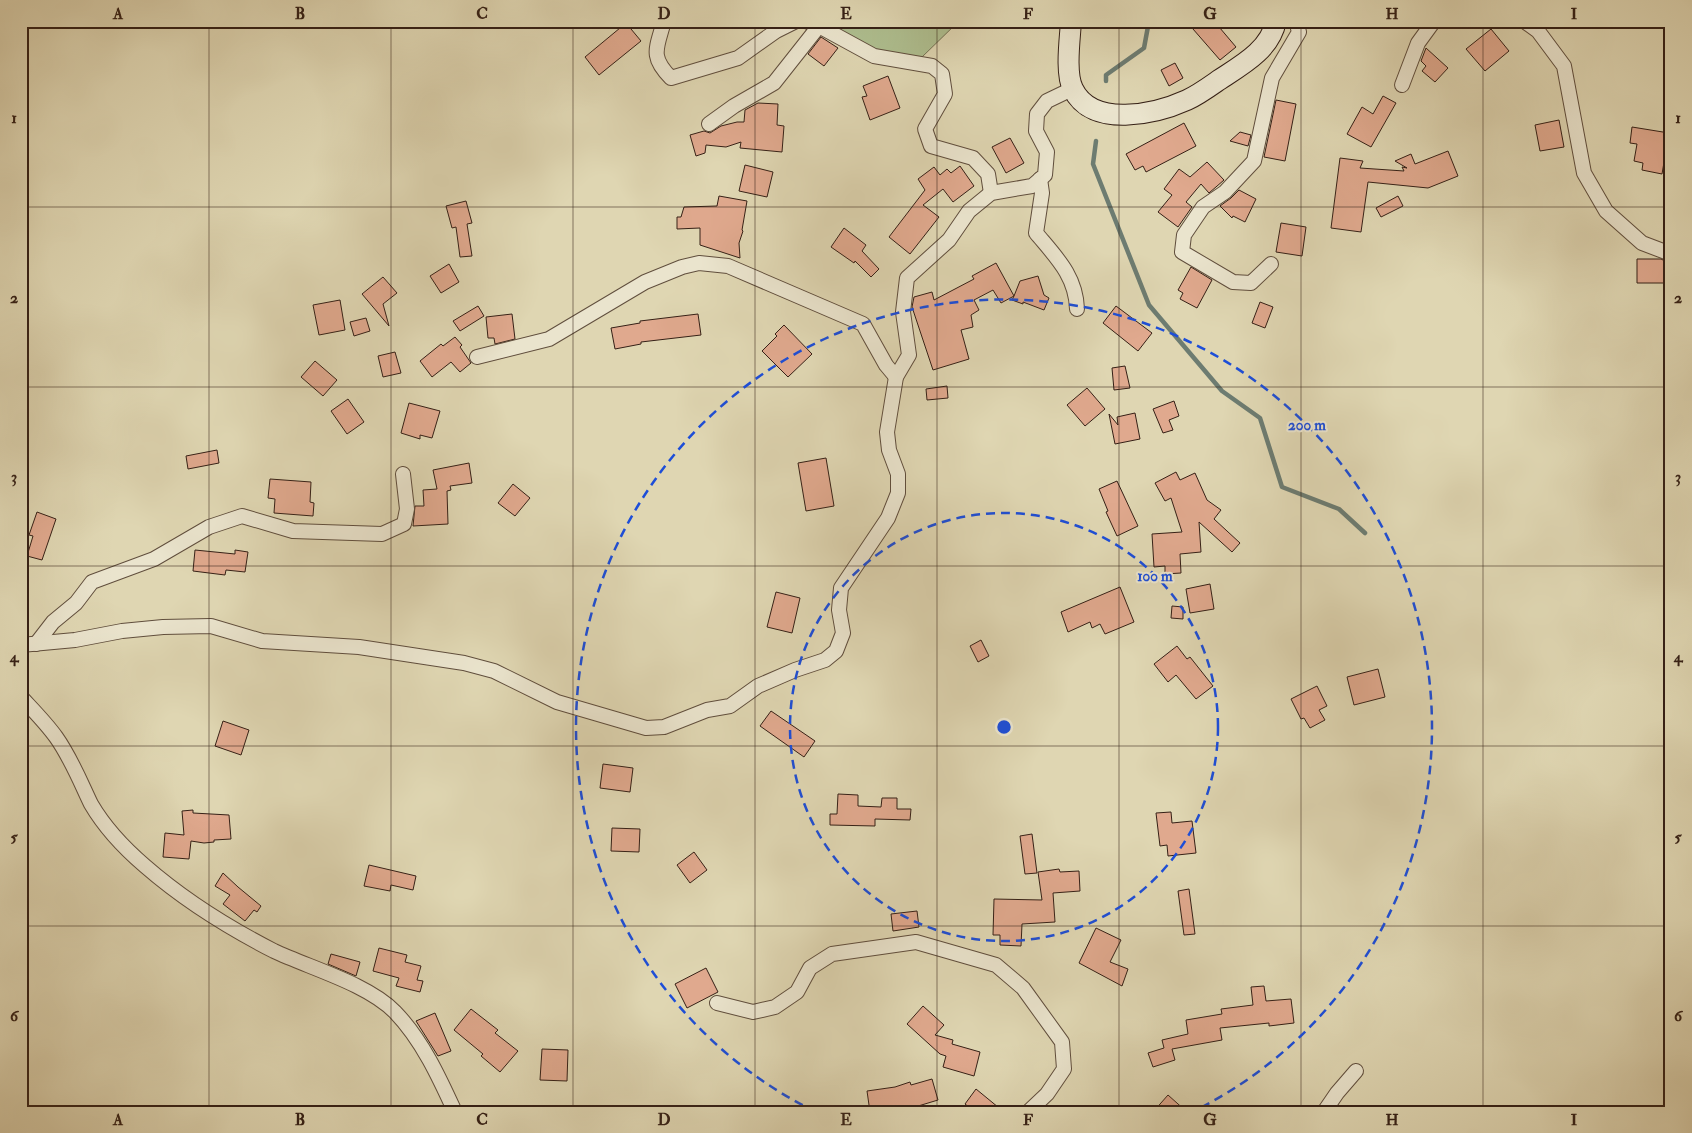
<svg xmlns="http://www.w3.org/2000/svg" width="1692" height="1133" font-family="'IM FELL Double Pica',serif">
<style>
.green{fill:#aebe8f;stroke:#726f52}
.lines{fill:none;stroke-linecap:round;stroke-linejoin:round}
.stream{stroke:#6d7c71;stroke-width:4.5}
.building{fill:#e0a98e;stroke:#352016}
.minor-casing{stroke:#604e3d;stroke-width:16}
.secondary-casing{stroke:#352016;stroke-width:22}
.minor{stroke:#eae4cd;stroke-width:14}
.secondary{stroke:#eae4cd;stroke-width:20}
.grid{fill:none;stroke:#352016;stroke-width:1;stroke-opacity:0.55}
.ring{fill:none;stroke:#1d4ed8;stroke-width:2.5;stroke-dasharray:9 6}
.centre{fill:#1d4ed8;stroke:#eae4cd;stroke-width:2.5}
.ring-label{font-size:15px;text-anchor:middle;font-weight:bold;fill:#1d4ed8;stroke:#eae4cd;stroke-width:4;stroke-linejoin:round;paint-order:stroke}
.neatline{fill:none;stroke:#352016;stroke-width:2}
.grid-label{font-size:16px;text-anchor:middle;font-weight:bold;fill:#352016}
</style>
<rect width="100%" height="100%" fill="#dfd6b2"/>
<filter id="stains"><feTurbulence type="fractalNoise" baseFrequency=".004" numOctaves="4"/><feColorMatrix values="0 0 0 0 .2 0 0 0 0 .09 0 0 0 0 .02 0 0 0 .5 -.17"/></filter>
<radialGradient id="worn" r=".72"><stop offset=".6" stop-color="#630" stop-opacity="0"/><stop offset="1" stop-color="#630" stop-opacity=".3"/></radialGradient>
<path class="green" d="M822,21H959L921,58L863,47Z"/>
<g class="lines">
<g class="stream">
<path d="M1106,81V75L1144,48L1149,21"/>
<path d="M1096,141L1093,164L1149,305L1222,391L1260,418L1282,487L1339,509L1365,533"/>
</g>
</g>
<g class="building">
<path d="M1186,21H1214L1236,47L1220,60Z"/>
<path d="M626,23L641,41L599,75L585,57Z"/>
<path d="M1491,29L1509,51L1485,71L1466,49Z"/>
<path d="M821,37L838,48L824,66L808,54Z"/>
<path d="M1426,48L1448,68L1435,82L1422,71L1426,66L1421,61Z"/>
<path d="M1175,63L1183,78L1169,86L1161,70Z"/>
<path d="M888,76L900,108L870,120L862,97L867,96L863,86Z"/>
<path d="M1383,96L1396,103L1371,147L1347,134L1362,107L1373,114Z"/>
<path d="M1276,100L1296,104L1285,161L1264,157Z"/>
<path d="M758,103L778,104L777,125L784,126L782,152L740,148L741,142L726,147L706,145L705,153L696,156L690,135L704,131L710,133L721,126L737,122H744L745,110Z"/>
<path d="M1559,120L1564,147L1540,151L1535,125Z"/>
<path d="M1184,123L1196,146L1146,172L1143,166L1135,170L1126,154Z"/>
<path d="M1632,127L1669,133L1662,174L1642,170L1643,163L1634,161L1637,144L1630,143Z"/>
<path d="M1240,132L1251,135L1248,146L1230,141Z"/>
<path d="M1010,138L1024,163L1006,173L992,147Z"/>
<path d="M1448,151L1458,176L1428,188L1368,182L1361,232L1331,228L1340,158L1363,161L1360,168L1404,171L1402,167L1407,168L1395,161L1411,154L1415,164Z"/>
<path d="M1207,162L1224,180L1209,193L1201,184L1186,202L1192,207L1178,227L1158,212L1172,195L1164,189L1179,169L1190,177Z"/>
<path d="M745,165L773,172L767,197L739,191Z"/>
<path d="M960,166L974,186L953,202L943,189L923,205L939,217L910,254L889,237L925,190L918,179L934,167L940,175L947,169L951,173Z"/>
<path d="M1239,190L1256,199L1245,222L1233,216L1232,218L1220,206L1231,198Z"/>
<path d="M719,196L747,201L742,230L743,231L739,243L740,258L700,245V228L677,229V217H681L684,207L717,206Z"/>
<path d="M1398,196L1403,206L1381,217L1376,208Z"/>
<path d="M466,201L472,223L467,224L472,256L460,257L456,227L452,228L446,206Z"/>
<path d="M1281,223L1306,227L1302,256L1276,252Z"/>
<path d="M844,228L866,245L862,251L879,269L871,277L855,261L854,263L831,247Z"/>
<path d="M1637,259H1661L1667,262V283H1637Z"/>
<path d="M996,263L1014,296L1020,281L1038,276L1044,295L1049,298L1044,310L1023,302V304L1012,300L1014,296L1001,303L993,290L974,300L979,310L971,315L973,327L961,330L969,359L933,370L912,307L914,297L932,292L934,300L974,279L972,276Z"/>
<path d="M449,264L459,282L441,293L430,276Z"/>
<path d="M1191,267L1212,280L1197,308L1180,299L1183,293L1178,290Z"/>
<path d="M383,277L397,293L383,304L389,326L362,294Z"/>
<path d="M340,300L345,330L319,335L313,305Z"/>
<path d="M1260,302L1273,307L1265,328L1252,323Z"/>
<path d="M478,306L484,316L460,331L453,321Z"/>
<path d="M1116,306L1152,333L1138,351L1103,323Z"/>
<path d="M512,314L515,339L495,344L494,338H488L486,317Z"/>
<path d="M698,314L701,335L641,342V344L615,349L611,328L640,323V321Z"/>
<path d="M366,318L370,331L354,336L350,322Z"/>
<path d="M784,325L812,354L788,377L762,351L777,336L775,334Z"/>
<path d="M455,337L462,345L460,347L471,363L460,372L451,362L432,377L420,361L441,344L443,346Z"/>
<path d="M395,352L401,373L383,377L378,356Z"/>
<path d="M315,361L337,380L323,396L301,377Z"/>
<path d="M1125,366L1130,388L1114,390L1112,368Z"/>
<path d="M947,386L948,398L927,400L926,389Z"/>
<path d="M1087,388L1105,409L1085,426L1067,405Z"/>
<path d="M348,399L364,422L347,434L331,411Z"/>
<path d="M1174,401L1179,416L1169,420L1173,430L1163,433L1153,409Z"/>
<path d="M409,403L440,411L432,438L420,435V439L401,433Z"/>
<path d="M1135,413L1140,439L1115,444L1109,414L1118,425L1117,417Z"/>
<path d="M217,450L219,463L188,469L186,456Z"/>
<path d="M826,458L834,506L806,511L798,463Z"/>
<path d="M469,463L472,483L450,486L451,490L447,491L448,524L413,526L415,506H424L423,490L437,489L433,470Z"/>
<path d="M1176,472L1180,480L1195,473L1207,500L1221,510L1214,519L1240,543L1232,552L1199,522L1201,552L1180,554L1181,573L1165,574V566L1154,567L1152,534L1182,532L1171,498L1165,501L1155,483Z"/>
<path d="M270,479L311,482L310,502L314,503L313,516L274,513L275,499L268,498Z"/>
<path d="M1117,481L1138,526L1117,536L1106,512L1108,511L1099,489Z"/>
<path d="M513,484L530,498L515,516L498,503Z"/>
<path d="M37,512L56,519L42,560L27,556L33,536L29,535Z"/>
<path d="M195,550L235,554V550L248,552L245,572L226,570L225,575L193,571Z"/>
<path d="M1210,584L1214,609L1190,613L1186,589Z"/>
<path d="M1120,587L1134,622L1105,634L1100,624L1092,628L1090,622L1068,632L1061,612Z"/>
<path d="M776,592L800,598L792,633L767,627Z"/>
<path d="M1172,606L1183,607V619L1171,618Z"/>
<path d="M981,640L989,656L978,662L970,646Z"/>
<path d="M1177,646L1187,659L1190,657L1213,686L1196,699L1176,675L1168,682L1154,664Z"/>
<path d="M1378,669L1385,697L1354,705L1347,677Z"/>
<path d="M1317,686L1327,706L1319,710L1325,720L1310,728L1304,718L1301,719L1291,699Z"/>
<path d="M771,711L815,741L804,757L760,726Z"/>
<path d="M223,721L249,730L241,755L215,746Z"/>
<path d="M603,764L633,768L630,792L600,788Z"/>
<path d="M838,794L858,795V806L881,807L882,798H897V809H911L910,820L875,819V826L830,825V814H837Z"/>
<path d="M193,810V813L229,815L231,839L214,840V842L204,843L191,841L189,859L163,857L165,833L184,835L182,811Z"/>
<path d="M1171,812L1172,823L1192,821L1196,853L1168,856L1167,845L1160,846L1156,813Z"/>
<path d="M612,828L640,829L639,852L611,851Z"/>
<path d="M1032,834L1037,873L1025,874L1020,836Z"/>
<path d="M694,852L707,870L690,883L677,865Z"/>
<path d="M369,865L416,876L413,890L391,885L390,891L364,886Z"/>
<path d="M1059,869L1060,872L1079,871L1080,891L1053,893L1055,922L1022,924L1021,946L1000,945V935H993L994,899L1042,900L1038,872Z"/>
<path d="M223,873L238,887L261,906L257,912L254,910L245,921L223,904L230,895L215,886Z"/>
<path d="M1189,889L1195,934L1184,935L1178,891Z"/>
<path d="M917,911L919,927L893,931L891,914Z"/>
<path d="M1096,928L1121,940L1110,962L1128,969L1122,986L1079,963Z"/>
<path d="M379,948L407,955L405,962L421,966L417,980L423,981L420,992L396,986L399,978L373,971Z"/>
<path d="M331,954L360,962L356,976L328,964Z"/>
<path d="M706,968L718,992L687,1008L675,984Z"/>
<path d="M1264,986L1266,1001L1291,999L1294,1023L1269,1026V1023L1220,1028L1222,1040L1172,1049L1175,1060L1153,1067L1148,1053L1164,1048L1162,1040L1188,1034L1186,1020L1222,1014L1221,1009L1253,1005L1251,987Z"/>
<path d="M923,1006L944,1025L935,1035L953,1040L952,1044L980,1052L974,1076L943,1067L946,1056L940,1054L907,1024Z"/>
<path d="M471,1009L498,1030L495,1033L518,1051L500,1072L481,1056L483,1054L454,1030Z"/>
<path d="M435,1013L451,1051L438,1056L416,1021Z"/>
<path d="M542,1049L568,1050L567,1081L540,1080Z"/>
<path d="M932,1079L938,1100L905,1110V1109L870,1112L867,1091L895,1087L910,1082L911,1085Z"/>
<path d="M976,1089L1004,1112H975L965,1104Z"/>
<path d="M1168,1095L1187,1112H1153Z"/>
</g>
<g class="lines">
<defs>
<g id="minor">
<path d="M650,21H651"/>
<path d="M664,21C657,48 649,56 671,78L738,58L776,31L796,21"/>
<path d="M806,21L819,26L874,56L932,66L942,74L945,94L925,129L931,146L973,158L988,174L991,193"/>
<path d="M1524,21L1538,31L1564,66L1584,173L1606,211L1642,243L1671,254"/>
<path d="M1402,85L1418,43L1434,21"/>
<path d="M709,124L734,106L774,83L819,26"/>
<path d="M1040,179L1042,193L1036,233C1056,257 1076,276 1077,309"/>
<path d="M1271,264L1251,283L1233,282L1182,252L1184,235L1203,207L1225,192L1254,161L1272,78L1299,32L1296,21"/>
<path d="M477,357L549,339L645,282L682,267L699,263L728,266L863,324L886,365L896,377"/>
<path d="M36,644L53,622L76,603L92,582L154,559L209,527L242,516L293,531L382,534L404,524L407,509L403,474"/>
<path d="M21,645L75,640L122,631L163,627L211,626L262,641L359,647L464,663L494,671L557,702L646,728L664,727L707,710L730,706L758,686L795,670L825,660L836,651L843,633L839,610L841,588L888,518L898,493V474L889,450L887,432L896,377L909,355L903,312L907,278L949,240L969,211L991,193L1032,186L1045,175L1047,152L1036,131L1037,114L1047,101L1072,89"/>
<path d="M21,697C33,710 46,723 56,737C71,758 80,781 91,804C105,828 124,848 145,866C184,900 229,928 274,951C310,968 368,984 395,1012C422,1040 439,1077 455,1112"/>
<path d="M717,1003L753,1012L775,1007L797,992L810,968L832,954L916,942L996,965L1023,988L1062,1042L1064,1069L1047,1094L1028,1112"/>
<path d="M1324,1112L1337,1093L1356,1071"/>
</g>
<path id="secondary" d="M1071,21C1070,39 1065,73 1073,89C1092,129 1156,114 1187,100C1198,95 1209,87 1219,80C1242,65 1270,50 1276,21"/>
</defs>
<use href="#minor" class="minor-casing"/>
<use href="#secondary" class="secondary-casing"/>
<use href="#minor" class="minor"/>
<use href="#secondary" class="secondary"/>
</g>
<path class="grid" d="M209,21V1112M391,21V1112M573,21V1112M755,21V1112M937,21V1112M1119,21V1112M1301,21V1112M1483,21V1112M21,207H1671M21,387H1671M21,566H1671M21,746H1671M21,926H1671"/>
<g class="ring">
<circle cx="1004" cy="727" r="214"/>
<path d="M816 1112A428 428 0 1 1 1192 1112"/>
</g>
<circle cx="1004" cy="727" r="8" class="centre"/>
<g class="ring-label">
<text x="1307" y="430">200 m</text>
<text x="1155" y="581">100 m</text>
</g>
<rect width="1692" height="1133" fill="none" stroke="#dfd6b2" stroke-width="55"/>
<rect x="28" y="28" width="1636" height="1078" class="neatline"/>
<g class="grid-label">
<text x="118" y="19">A</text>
<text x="300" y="19">B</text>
<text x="482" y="19">C</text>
<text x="664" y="19">D</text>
<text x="846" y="19">E</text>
<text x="1028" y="19">F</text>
<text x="1210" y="19">G</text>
<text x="1392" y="19">H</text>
<text x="1574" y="19">I</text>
<text x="14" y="123">1</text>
<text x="1678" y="123">1</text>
<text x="14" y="303">2</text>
<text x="1678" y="303">2</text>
<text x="14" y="482">3</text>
<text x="1678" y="482">3</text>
<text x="14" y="662">4</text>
<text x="1678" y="662">4</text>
<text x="14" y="842">5</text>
<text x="1678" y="842">5</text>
<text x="14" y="1021">6</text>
<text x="1678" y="1021">6</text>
<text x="118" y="1125">A</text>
<text x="300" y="1125">B</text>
<text x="482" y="1125">C</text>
<text x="664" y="1125">D</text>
<text x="846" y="1125">E</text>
<text x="1028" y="1125">F</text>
<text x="1210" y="1125">G</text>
<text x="1392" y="1125">H</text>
<text x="1574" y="1125">I</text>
</g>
<rect width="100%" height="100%" filter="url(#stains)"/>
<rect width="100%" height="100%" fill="url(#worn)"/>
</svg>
